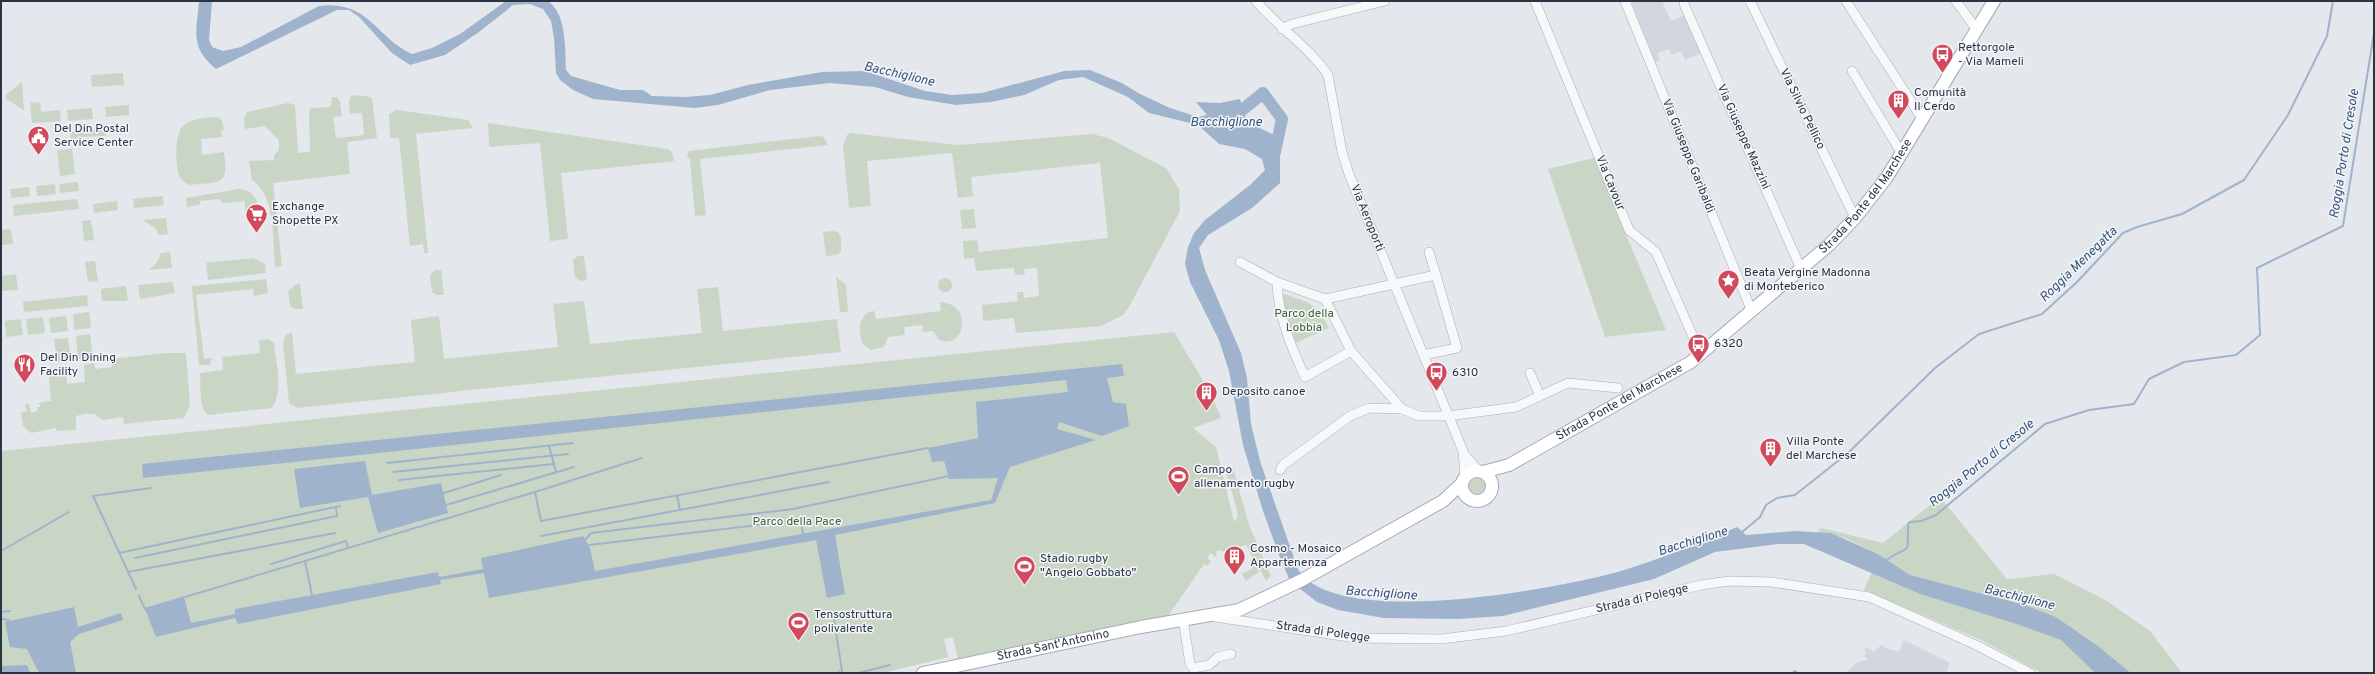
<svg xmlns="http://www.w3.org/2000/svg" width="2375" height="674" font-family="Overpass,sans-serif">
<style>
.built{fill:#d2d6de}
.green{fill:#c9d6c5}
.water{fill:#9fb4cc}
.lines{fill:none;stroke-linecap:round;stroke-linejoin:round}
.stream{stroke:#9fb4cc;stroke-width:2}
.river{stroke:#9fb4cc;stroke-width:12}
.minor-casing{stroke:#a9aeb7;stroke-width:10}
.major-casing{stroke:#a3abb8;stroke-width:14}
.minor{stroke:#f7f8fa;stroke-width:9}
.major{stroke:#fff;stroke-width:12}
.labels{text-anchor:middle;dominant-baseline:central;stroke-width:3;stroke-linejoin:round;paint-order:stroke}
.poi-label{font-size:12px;fill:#2b3445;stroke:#f4f6f9;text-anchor:start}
.street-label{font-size:12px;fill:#2b3445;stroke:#f4f6f9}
.park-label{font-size:12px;fill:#3f6138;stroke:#f4f6f9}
.water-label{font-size:13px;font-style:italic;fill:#34527a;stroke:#f4f6f9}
</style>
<rect width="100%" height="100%" fill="#e4e7ec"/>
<g class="built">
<path d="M1631,1H1662L1671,21L1689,13L1705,51L1685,60L1681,51L1672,55L1669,49L1657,53L1660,60L1655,62Z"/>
<path d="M1904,640L1950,663L1946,673H1846L1856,663L1870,659H1867L1864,655L1867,653L1864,650L1866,647L1874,652L1881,645L1885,648L1899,652Z"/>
</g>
<g class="green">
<path d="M123,73L124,85L92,87L91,75Z"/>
<path d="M22,82L24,110L6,99V95Z"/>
<path d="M357,95L370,97L372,99L377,138L347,142L350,174L273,183L282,266L275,267C272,239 277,197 252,180L249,161L274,160V155L279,150V140L265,126L245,129L244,119L247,112L288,103L295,105L298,153L310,152L309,112L311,108L331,107L332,97H337L340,102L342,116L333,117L336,138L364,135L362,113L350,114L349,101L351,96Z"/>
<path d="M40,102L41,112L60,110L61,121L32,123L30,103Z"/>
<path d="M129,105V115L106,117L105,107Z"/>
<path d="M92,108L93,119L68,121L67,110Z"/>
<path d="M397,110L468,120L473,128L416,134L428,253H424L423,244L410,246L399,138H390L389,114Z"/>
<path d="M218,117L222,120L224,130L221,131L222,137L201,139L202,155L224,152C229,188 220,181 190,185C186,183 182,181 180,177C175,168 174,134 183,126C191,118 207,117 218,117Z"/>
<path d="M488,123L668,149L672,152L674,161L561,173L568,239L550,241L540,143L489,147Z"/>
<path d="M105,128L106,136L77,137V140L71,141L70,132Z"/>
<path d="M851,133L958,145L1092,134L1108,138L1166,168L1179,189L1180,211L1129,307L1123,315L1101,326L1016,333L1014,318L983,321L982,305L1018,301L1017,292H1023L1024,298L1039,296L1037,268L1024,269L1025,274L1015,275L1014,268L976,271L974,258L964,259L963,241L977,240L979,252L1108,238L1100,163L971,177L973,196L958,198L952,153L867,161L871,206L849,208L843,145L847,135Z"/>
<path d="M819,136L824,137L828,145L700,159L706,215L695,216L690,160L687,156L689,151Z"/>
<path d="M72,149L75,174L60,176L57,150Z"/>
<path d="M1594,158L1666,330L1605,337L1548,169Z"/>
<path d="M78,182L79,191L60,193L59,184Z"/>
<path d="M55,184L56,194L37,196L36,186Z"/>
<path d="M29,187L30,196L11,198L10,189Z"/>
<path d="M239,189C252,190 257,197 259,210L245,212V201L222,203L220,199L200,201V205L187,207L186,198Z"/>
<path d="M163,196L164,205L134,208L133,199Z"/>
<path d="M77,199L79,209L14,216L13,205Z"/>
<path d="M117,201L118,210L94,213L93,204Z"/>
<path d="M974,209L976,228L962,229L960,210Z"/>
<path d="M166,218L168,234L159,235L155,228L143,220Z"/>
<path d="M91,220L94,240L84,241L82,221Z"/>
<path d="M11,229L13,244L1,245V230Z"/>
<path d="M832,231L838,232L841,238V252L836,255L826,256L823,232Z"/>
<path d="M170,252L172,268L149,270L158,261L161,253Z"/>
<path d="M578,256H584L587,280L580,281L575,277L573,260Z"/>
<path d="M253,258L265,264L266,273L208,280L206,263Z"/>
<path d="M95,261L98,281L88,282L85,262Z"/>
<path d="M436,270H441L444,295H436L432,292L430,277L432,272Z"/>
<path d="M16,274L18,290L1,291V276Z"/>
<path d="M836,277L846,285L848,312H840Z"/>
<circle cx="945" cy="285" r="7"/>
<path d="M266,279L268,293L254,296L253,289L196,295L204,359L212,358L210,365H199L192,286Z"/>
<path d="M173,282L175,293L140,299L138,285Z"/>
<path d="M300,284L303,309H295L290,306L288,291L295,285Z"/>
<path d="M126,286L128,301H102L101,289Z"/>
<path d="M718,287L723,331L837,319L841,352L297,408L289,403L283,344L285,336L292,332L296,374L415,362L411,320L439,316L444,359L558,347L553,304L584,301L590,344L702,333L697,289Z"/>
<path d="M1281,293C1309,303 1315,301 1329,328L1293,344Z"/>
<path d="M87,295L88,306L24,312L23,302Z"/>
<path d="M940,302C973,303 966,350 939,340L933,331L923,332L922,325L904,327L905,335L888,337L884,347L871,350L863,344C858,332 858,313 874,311L876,319L941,311Z"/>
<path d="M89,312L91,328L74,330L73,314Z"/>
<path d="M66,316L68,331L51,333L49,318Z"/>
<path d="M43,317L45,333L28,335L26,319Z"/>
<path d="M21,319L23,335L6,337L5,321Z"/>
<path d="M1174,332L1211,394L1221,418L1193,428L1216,447L1234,522L1238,517L1237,510L1226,471L1233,468L1249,525L1271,576L1266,581L1256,562L1259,572L1246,581L1242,574L1252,569L1250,565L1255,562L1246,545L1227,551L1225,563V552L1217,550L1216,557L1210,553L1207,558L1211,561L1207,566L1204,564L1168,616L958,659L953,637L944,639L948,657L883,673H1V451Z"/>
<path d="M90,334L93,357L78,359L76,336Z"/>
<path d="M68,338L71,361L57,362L54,339Z"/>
<path d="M268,339L274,343C276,364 284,389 272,408L208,415C198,406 201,385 200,373L223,370L222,357L260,353L259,340Z"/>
<path d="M166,353H186L190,405L184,418L124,424L123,417L103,420L94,414H85L76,416V430L57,431L56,428L31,433L23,426L21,413L27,411L25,404H29L31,413L37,411V407H40L39,403L51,401L48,368L66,367L67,384L85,382L84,365L94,363L95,369L112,367L111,359Z"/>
<circle cx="1478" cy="486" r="10"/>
<path d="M1940,497L2007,579L2054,574L2107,601L2150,631L2182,673H2131L2098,646L2056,617L2025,605L1910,575L1878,554L1845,538L1818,531L1821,528L1883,543Z"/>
<path d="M1872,572L1920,594L2016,624L2061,640L2095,673H2042L1979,639L1864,590Z"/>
</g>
<g class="water">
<path d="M199,1H212L209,40L212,47L223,51L241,47L319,6C369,0 376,38 412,54L432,48L460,34L506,1H548C567,14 565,50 566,70L571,76L620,90H643L652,96L685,97L710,95L748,85L822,72L865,71L925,91L952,95L982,93L1064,71L1090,70L1122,83L1140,94L1170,108L1198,117L1207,115L1196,102L1220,103L1240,99L1247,122L1280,138V183L1252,208L1208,235L1199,248L1205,270L1241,353L1247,378L1251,424L1260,461L1293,555C1305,639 1566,587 1621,571C1661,559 1699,543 1737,527L1746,535L1795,531L1831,533L1878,554L1910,575L2025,605L2056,617L2098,646L2131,673H2095L2061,640L2016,624L1920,594L1804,544H1778L1715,552L1654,579L1503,616L1458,619L1384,618L1338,610L1317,602L1290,581L1279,555L1263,511L1243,445L1229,371L1219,340L1190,282L1185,264L1188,247L1194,233L1205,220L1250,185L1265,170L1262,159L1245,149L1219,144L1198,125L1149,113L1128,97L1083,77L1059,80L1024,95L991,102L956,105L908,97L875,87L830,83L770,90L718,105L695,108L593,99L573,90L560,80L556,73L554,38L551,21L543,9L530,4L513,5L479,32L445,55L410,65L392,53L359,17L349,10H337L216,69C189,47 197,31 199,1Z"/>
<path d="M1122,364L1124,376L1107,378L1113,402L1126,404L1129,426L1102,436L1059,422L1057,429L1096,440L1010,467L995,503L835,535L845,594L827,598L816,540L489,598L484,573L440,580L441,584L238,624L235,618L156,637L145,609L184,597L191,623L235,614V609L438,572L439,577L483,569L481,558L583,536L590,548L595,571L991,500L998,478L949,479L944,461L932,462L928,448L978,438L976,402L1068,392L1066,380L143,478L142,464Z"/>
<path d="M365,461L372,495L441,483L448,513L378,533L368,497L300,508L294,469Z"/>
<path d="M74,607L78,627L121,613L123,620L79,634L70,642L76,673H39L27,649L10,647L5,622Z"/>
<path d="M27,665L30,672L1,673V666Z"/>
</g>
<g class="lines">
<g class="stream">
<path d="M549,446L556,472"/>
<path d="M387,463L573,443"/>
<path d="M393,472L568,454"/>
<path d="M399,480L554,464"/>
<path d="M535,492L642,458"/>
<path d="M444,493L501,475"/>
<path d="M677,495L680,510"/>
<path d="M446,505L574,467"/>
<path d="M1741,533L1760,517L1766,505L1777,498L1795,495L1848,453L1935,368L1979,334L2042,314L2077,282L2123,233L2137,227L2182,214L2244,180L2288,115L2327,36L2333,1"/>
<path d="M541,536L829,482"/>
<path d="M585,540L591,533L793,509L949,476"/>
<path d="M589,545L801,520L803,535"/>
<path d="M1,551L69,512"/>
<path d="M119,553L340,506"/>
<path d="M135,558L337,516L336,507"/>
<path d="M305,561L312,595"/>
<path d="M1885,561C1910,543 1908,559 1908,524L1910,522L1921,521L1936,515L2045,424L2089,410L2134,404L2149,379L2184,362L2236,355L2260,335L2257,268L2343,226L2374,33"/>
<path d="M271,564L346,541L348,548"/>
<path d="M128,572L335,533"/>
<path d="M136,589L93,496L151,488"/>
<path d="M139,596L145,609L535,492L541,521L928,448"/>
<path d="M1,612L10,611"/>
<path d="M833,613L842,671"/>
<path d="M1,619L9,620"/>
<path d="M839,672L843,673"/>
<path d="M858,673L890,665"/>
<path d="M1793,673L1795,671L1797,673"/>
</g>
<path class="river" d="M1231,119L1263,93L1282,119L1275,152"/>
<defs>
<g id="minor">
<path d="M1256,1C1278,27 1309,47 1328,75L1342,152L1349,174L1463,451L1465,477"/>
<path d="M1535,1L1629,230L1656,252L1701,355"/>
<path d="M1625,1L1752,312"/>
<path d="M1750,1L1855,218"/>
<path d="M1846,1L1923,120"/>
<path d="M1956,1L1977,30"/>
<path d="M1684,4L1801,269"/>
<path d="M1282,29L1292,24L1385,1"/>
<path d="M1852,71L1902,154"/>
<path d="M1429,252L1436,275"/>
<path d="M1240,262L1277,282L1325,299L1436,275L1457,348L1423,355"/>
<path d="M1277,282C1278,315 1291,347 1305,377L1351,351"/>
<path d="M1325,299L1351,351L1402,409"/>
<path d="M1530,373L1540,396"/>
<path d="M1464,454L1479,471"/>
<path d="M1280,470L1283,465L1350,416L1369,408L1402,409L1419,416H1448L1516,407L1568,383L1618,388"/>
<path d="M1215,617L1356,638L1441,639L1506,631L1701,585L1729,581L1771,582L1869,597L1976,645L2030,673"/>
<path d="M1183,619L1190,664L1193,668L1209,665L1218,657L1231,654"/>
</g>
<g id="major">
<circle cx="1477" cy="486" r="15"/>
<path id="s1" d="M1483,472L1509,465L1691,362L1829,245L1855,218L1887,177L1994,1"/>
<path id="s2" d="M923,673L1141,627L1239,610L1302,580L1443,501L1462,483"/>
</g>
</defs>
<use href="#minor" class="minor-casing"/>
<use href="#major" class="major-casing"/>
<use href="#minor" class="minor"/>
<use href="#major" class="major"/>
</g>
<defs>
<symbol id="bus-pin" viewBox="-11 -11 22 30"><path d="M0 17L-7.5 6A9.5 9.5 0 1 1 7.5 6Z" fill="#d1495b" stroke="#f4f6f9"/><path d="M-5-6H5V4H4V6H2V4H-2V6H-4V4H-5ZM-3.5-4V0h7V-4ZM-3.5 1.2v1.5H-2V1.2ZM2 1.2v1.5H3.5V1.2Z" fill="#fff"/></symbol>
<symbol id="building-pin" viewBox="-11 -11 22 30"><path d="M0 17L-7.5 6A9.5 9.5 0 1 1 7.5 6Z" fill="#d1495b" stroke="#f4f6f9"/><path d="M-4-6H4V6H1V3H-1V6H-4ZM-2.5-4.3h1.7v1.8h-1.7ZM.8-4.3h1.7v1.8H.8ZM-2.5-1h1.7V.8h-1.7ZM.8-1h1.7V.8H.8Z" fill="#fff"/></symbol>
<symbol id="civic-pin" viewBox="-11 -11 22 30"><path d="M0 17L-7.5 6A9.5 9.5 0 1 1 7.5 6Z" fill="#d1495b" stroke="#f4f6f9"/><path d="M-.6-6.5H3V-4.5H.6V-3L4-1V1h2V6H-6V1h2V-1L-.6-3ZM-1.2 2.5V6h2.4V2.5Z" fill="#fff"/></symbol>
<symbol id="supermarket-pin" viewBox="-11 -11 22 30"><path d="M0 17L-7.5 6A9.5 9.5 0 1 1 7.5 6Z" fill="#d1495b" stroke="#f4f6f9"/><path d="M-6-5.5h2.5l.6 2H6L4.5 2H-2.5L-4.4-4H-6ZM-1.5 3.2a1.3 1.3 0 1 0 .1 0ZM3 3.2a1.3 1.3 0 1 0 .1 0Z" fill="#fff"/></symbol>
<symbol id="sight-pin" viewBox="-11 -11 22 30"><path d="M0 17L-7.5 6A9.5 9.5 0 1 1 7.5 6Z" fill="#d1495b" stroke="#f4f6f9"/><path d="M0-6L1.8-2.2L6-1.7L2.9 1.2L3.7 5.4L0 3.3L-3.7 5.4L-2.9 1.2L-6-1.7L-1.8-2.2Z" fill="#fff"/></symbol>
<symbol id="restaurant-pin" viewBox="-11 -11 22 30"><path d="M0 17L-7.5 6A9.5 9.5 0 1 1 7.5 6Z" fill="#d1495b" stroke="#f4f6f9"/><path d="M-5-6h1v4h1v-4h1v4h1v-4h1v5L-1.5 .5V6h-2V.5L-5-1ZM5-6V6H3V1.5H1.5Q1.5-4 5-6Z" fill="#fff"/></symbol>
<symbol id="stadium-pin" viewBox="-11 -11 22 30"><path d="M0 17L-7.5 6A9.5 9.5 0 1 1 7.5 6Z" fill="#d1495b" stroke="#f4f6f9"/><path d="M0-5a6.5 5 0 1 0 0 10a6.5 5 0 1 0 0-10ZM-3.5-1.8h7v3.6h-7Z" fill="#fff"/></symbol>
</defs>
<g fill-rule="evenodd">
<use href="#bus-pin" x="1930" y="42" width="25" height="34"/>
<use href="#building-pin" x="1886" y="88" width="25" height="34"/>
<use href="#civic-pin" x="26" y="124" width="25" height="34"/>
<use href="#supermarket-pin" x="244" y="202" width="25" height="34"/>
<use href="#sight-pin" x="1716" y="268" width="25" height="34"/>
<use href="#bus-pin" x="1686" y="332" width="25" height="34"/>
<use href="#restaurant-pin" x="12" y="352" width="25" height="34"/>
<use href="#bus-pin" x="1424" y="360" width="25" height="34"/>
<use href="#building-pin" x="1194" y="380" width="25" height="34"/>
<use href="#building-pin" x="1758" y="436" width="25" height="34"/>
<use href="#stadium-pin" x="1166" y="464" width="25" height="34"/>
<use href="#building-pin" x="1222" y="544" width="25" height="34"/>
<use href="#stadium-pin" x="1012" y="554" width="25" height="34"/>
<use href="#stadium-pin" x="786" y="610" width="25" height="34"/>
</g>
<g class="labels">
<g class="poi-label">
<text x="1958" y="48">Rettorgole<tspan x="1958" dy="14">- Via Mameli</tspan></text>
<text x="1914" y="93">Comunità<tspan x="1914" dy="14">Il Cerdo</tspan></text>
<text x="54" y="129">Del Din Postal<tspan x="54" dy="14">Service Center</tspan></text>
<text x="272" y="207">Exchange<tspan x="272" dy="14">Shopette PX</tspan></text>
<text x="1744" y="273">Beata Vergine Madonna<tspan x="1744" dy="14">di Monteberico</tspan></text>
<text x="1714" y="344">6320</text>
<text x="40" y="358">Del Din Dining<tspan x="40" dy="14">Facility</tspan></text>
<text x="1452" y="373">6310</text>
<text x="1222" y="392">Deposito canoe</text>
<text x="1786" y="442">Villa Ponte<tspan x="1786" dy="14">del Marchese</tspan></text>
<text x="1194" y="470">Campo<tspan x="1194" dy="14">allenamento rugby</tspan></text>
<text x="1250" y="549">Cosmo - Mosaico<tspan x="1250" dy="14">Appartenenza</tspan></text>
<text x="1040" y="559">Stadio rugby<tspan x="1040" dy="14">"Angelo Gobbato"</tspan></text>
<text x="814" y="615">Tensostruttura<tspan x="814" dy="14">polivalente</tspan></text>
</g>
<g class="street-label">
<text transform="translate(1802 109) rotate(64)">Via Silvio Pellico</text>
<text transform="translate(1743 137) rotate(66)">Via Giuseppe Mazzini</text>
<text transform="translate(1688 156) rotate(68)">Via Giuseppe Garibaldi</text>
<text transform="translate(1610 183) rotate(68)">Via Cavour</text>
<text stroke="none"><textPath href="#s1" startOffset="478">Strada Ponte del Marchese</textPath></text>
<text transform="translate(1367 218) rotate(68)">Via Aeroporti</text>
<text stroke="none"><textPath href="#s1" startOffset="154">Strada Ponte del Marchese</textPath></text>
<text transform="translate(1642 599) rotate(-13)">Strada di Polegge</text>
<text transform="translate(1323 632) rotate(8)">Strada di Polegge</text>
<text stroke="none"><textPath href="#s2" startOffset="133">Strada Sant'Antonino</textPath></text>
</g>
<g class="park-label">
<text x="1304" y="314">Parco della<tspan x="1304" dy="14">Lobbia</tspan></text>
<text x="797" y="522">Parco della Pace</text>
</g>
<g class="water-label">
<text transform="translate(899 75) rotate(13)">Bacchiglione</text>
<text x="1226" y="123">Bacchiglione</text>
<text transform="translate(2345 154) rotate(-81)">Roggia Porto di Cresole</text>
<text transform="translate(2079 265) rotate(-44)">Roggia Menegatta</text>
<text transform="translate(1982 464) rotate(-39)">Roggia Porto di Cresole</text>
<text transform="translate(1693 542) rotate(-17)">Bacchiglione</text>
<text transform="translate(1381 594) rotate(4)">Bacchiglione</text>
<text transform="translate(2019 598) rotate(14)">Bacchiglione</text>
</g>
</g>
<rect width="2375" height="674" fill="none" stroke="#2b3445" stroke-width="4"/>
</svg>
